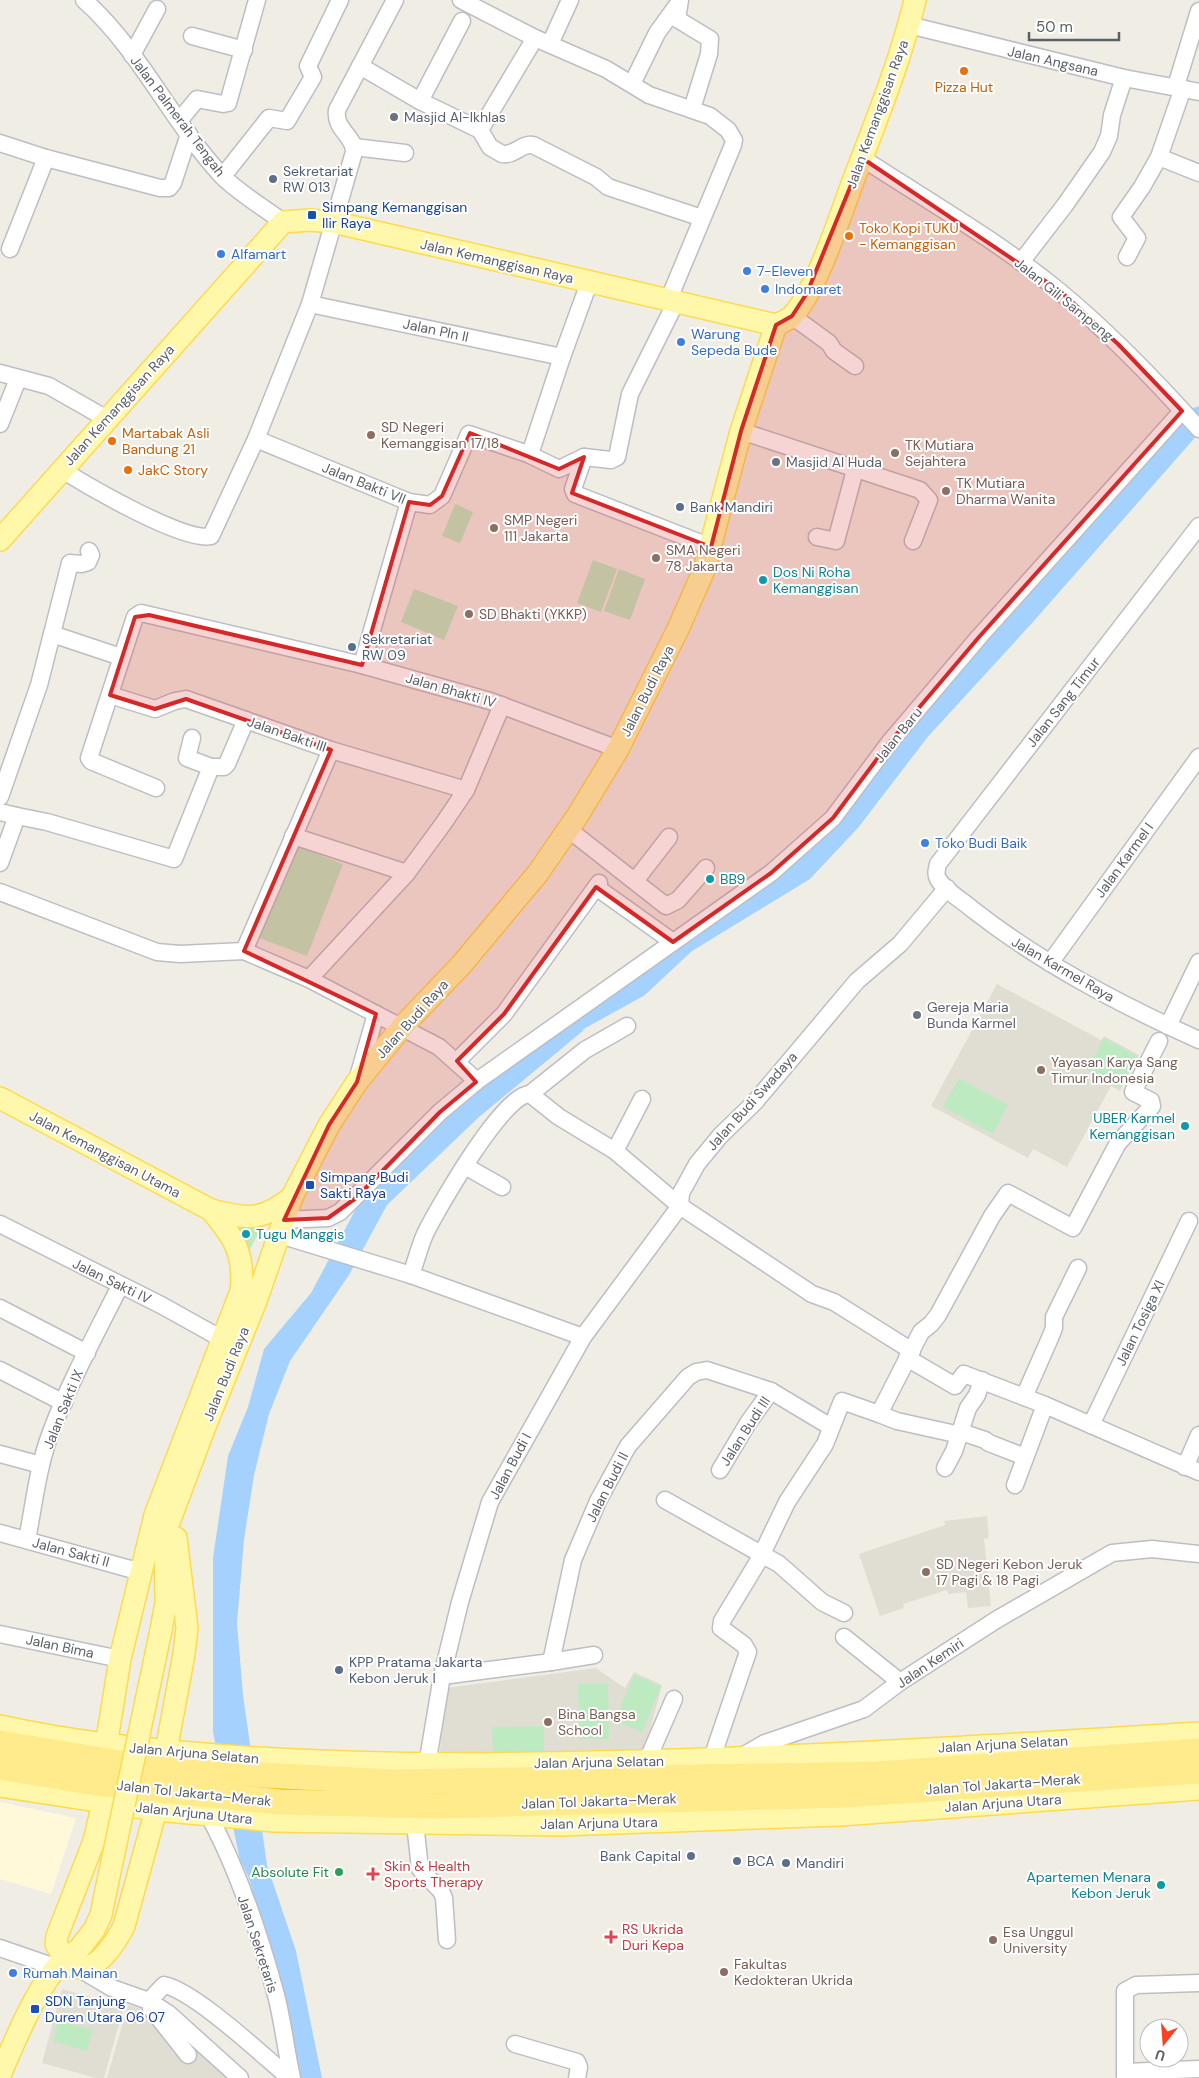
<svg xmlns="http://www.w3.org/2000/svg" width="1199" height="2078" font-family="'DM Sans',sans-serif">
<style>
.commercial{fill:#fff9da}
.education{fill:#e0ddd3}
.green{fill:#beeac2}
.water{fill:#a5d1ff}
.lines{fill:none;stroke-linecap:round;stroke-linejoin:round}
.river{stroke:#a5d1ff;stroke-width:21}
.minor-casing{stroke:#bcbec4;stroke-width:19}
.major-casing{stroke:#feda4f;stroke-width:24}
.highway-casing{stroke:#f4ba00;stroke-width:28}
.minor{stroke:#fff;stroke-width:16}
.major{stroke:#fff8aa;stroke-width:21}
.highway{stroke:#ffea8c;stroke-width:25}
.major-bridge-casing{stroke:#feda4f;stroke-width:24;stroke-linecap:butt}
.major-bridge{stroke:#fff8aa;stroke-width:21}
.marked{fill:#d62828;fill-opacity:0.2;stroke:#d62828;stroke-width:4;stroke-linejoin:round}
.food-dot{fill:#e8710a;stroke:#fff;stroke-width:2}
.worship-dot{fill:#6b7280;stroke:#fff;stroke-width:2}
.service-dot{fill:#5c6f8a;stroke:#fff;stroke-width:2}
.transit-dot{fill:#1a4fb4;stroke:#fff;stroke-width:2}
.shop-dot{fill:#3f7fe0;stroke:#fff;stroke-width:2}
.education-dot{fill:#8d6e63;stroke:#fff;stroke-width:2}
.culture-dot{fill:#0f9aa8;stroke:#fff;stroke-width:2}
.leisure-dot{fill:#2e9e5b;stroke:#fff;stroke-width:2}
.health-dot{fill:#e0444e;stroke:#fff;stroke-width:2}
.labels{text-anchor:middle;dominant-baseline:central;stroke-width:4;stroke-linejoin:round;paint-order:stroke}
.street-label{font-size:14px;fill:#5c6066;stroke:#fff}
.food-label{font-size:14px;fill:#c56008;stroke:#fff;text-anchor:start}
.worship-label{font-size:14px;fill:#5b616d;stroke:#fff;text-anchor:start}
.service-label{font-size:14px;fill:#4e5e75;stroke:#fff;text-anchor:start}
.transit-label{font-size:14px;fill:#164399;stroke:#fff;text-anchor:start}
.shop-label{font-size:14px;fill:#366cbe;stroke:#fff;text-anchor:start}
.education-label{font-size:14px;fill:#785e54;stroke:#fff;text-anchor:start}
.culture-label{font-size:14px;fill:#0d838f;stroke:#fff;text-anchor:start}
.health-label{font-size:14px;fill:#be3a42;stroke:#fff;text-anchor:start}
.leisure-label{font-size:14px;fill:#27864d;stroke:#fff;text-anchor:end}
</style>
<rect width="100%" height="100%" fill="#f0eee4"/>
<path class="commercial" d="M0,1802L76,1818L51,1894L0,1879Z"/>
<g class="education">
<path d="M997,984L1101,1040L1104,1036L1139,1055L1120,1091L1111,1086L1067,1167L1033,1149L1028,1158L931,1106Z"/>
<path d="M987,1516L989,1538L984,1539L991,1606L968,1608L966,1592L948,1594L947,1590L903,1604L904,1608L880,1616L859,1554L945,1525L944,1521Z"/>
<path d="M596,1668L625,1688L634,1672L662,1685L643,1756L439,1758L447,1688Z"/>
<path d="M62,1989L124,2006L104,2078H96L42,2063Z"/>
<path d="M128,2005L153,2012L227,2078H107Z"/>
</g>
<g class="green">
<path d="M455,504L473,512L460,543L442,536Z"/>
<path d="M593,560L617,569L601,612L577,603Z"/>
<path d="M619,569L645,579L630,620L604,611Z"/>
<path d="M414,589L458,606L444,640L401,622Z"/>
<path d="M295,845L343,864L307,956L259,938Z"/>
<path d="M1104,1038L1137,1056L1120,1088L1087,1070Z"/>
<path d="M959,1078L1008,1105L993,1134L943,1107Z"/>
<path d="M267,1218L240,1267L234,1222Z"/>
<path d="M634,1675L661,1686L642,1732L615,1720Z"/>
<path d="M578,1684H608L609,1739H579Z"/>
<path d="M544,1726V1752L493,1753L492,1727Z"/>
<path d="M58,2021L93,2030L87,2051L53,2041Z"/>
</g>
<path class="water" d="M564,1021L584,1030L479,1117L387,1205L349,1275L290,1361L269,1414L254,1475L244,1540L237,1623L243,1695L267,1865L296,1951L322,2078H300L286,2000L248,1876L240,1860L213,1732V1558L228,1456L248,1407L264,1349L311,1293L359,1203L451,1103Z"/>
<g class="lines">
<path class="river" d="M550,1042L569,1025L638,987L685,943L803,871L850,821L919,731L1027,613L1199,417"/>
<defs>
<g id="minor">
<path d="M84,0C140,50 171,121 222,176C239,193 263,207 283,222"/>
<path d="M461,0L535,38L606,69L649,95L710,116L728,130L734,140L733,145L668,301"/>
<path d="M680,0L677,19L710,39L709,54L692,109"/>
<path d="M909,25L1124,78L1199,92"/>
<path d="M192,36L244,50"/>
<path d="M550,44L570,0"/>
<path d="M132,55L157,9"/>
<path d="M360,66L420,101L480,130L490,147L502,154C514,156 522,143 533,145L596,177L608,187L702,218"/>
<path d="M632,84L657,33L678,4"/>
<path d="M1176,86L1199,11"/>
<path d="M420,101L462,21"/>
<path d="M179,121L197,99L223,104L228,103L257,0"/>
<path d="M480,130L535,38"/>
<path d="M0,143L46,158L160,188H169L173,183L189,134"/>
<path d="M354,147L405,153"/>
<path d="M1159,157L1199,173"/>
<path d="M862,158C928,201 998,241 1059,291C1110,333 1156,381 1199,429"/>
<path d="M223,176L269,118L287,121L313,77L308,66L340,0"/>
<path d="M10,249L46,158"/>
<path d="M1127,257L1137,238L1121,217L1142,187L1159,157L1183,88"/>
<path d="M1021,262L1065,205L1102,152L1109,136L1112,115L1124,78"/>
<path d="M310,304L562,357"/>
<path d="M792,316L829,343L834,351L855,366"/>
<path d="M0,373L49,386L107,419"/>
<path d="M0,424L18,379"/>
<path d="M741,431L920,490L929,500L913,541"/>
<path d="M256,439L409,502L430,505L442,496L469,434L525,453L531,451L562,357L589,283"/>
<path d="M528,454L559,469L584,457L611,460L617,457L630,394L676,302"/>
<path d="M584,457L573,489L575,494L711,547"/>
<path d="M62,470C88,486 185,543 211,536L256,439L310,304L354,152C355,136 334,130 337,110L395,0"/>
<path d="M1199,526L938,864C937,869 935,874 938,879C945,891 962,900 972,909C1041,963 1119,1004 1199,1040"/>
<path d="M817,537L836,541L855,470"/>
<path d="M52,634L121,657"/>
<path d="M362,665L409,502"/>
<path d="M110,695L155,709L175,701L186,699L331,750L466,790"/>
<path d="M211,767H224L227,764L246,720"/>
<path d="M156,788L91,761L89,758L135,617L141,613L362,665L490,701L618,749"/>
<path d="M0,797L39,685L70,563L82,564L88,562L91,555L89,551"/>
<path d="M0,812L17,816L0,863"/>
<path d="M17,816L47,822L174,859L211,767L187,758L192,738"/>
<path d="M568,829L666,906L678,900L706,868"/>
<path d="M293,836L407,873"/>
<path d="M635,881L669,837"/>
<path d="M596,887L673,942"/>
<path d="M0,892L157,952L180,954L244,951L309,979L439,1047L477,1081"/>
<path d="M244,951L331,750"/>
<path d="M1050,963L1199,757"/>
<path d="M309,979L407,873L443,824L466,790L502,705"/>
<path d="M1168,1026L1199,962"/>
<path d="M457,1061L504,1014L599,883"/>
<path d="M358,1077L376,1014"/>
<path d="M530,1094L559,1117L615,1151L680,1206L812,1294L834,1302L912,1351"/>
<path d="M615,1151L642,1099"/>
<path d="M465,1166L502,1187"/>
<path d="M680,1206L681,1193L697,1164L720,1136L755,1102L857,981L900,944L947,888"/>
<path d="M284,1220L328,1218L340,1212L440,1112L477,1081L771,873L833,818L889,743L979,637L1182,411"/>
<path d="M0,1224L161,1305L222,1339"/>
<path d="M280,1235L411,1275L583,1337"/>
<path d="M411,1275C416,1261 419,1248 425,1234C437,1210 503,1093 530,1094L585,1050L627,1026"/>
<path d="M0,1308L87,1353"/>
<path d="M907,1358L955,1386L964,1374L1045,1405L1199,1472"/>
<path d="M0,1370L64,1403"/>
<path d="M1024,1397L1050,1338L1054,1328V1317L1078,1268"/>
<path d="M879,1414L897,1421L960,1435"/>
<path d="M1091,1425L1189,1221"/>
<path d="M961,1432L985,1440L989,1443L1025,1457"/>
<path d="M0,1454L41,1465"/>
<path d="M1185,1467L1199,1435"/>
<path d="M945,1468L954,1451L968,1408L977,1395L982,1380"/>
<path d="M720,1470L748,1423L771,1391"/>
<path d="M1015,1485L1045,1405"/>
<path d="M665,1500L779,1564L822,1602L844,1613"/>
<path d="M0,1533L141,1572"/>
<path d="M27,1540C34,1504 38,1466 51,1432C70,1381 96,1334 120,1286"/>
<path d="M0,1634L120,1659"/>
<path d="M844,1637L900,1682"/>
<path d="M551,1662L594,1655"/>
<path d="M442,1676L551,1662L573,1560L598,1501L628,1446L688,1377L696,1372L707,1370L771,1391L831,1427"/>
<path d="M741,1757L765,1743L864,1709L900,1682L996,1620L1112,1553L1152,1549L1199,1554"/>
<path d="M712,1758L748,1652L744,1645L721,1628L722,1621L759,1560L787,1502L825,1444L842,1401L879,1414L921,1332L931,1324L938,1315L992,1216L1008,1193L1073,1228L1118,1143L1152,1106L1151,1101L1133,1092L1159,1041"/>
<path d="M647,1761L674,1699"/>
<path d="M427,1765L442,1676L460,1602L490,1502L583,1337L680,1206"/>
<path d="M209,1816C238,1870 260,1936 276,1995C283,2022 286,2051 292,2078"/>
<path d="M415,1823L420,1869L441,1891L444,1898L447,1940"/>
<path d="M0,1948L55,1967"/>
<path d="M80,1969L112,1988L149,2001L169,2014L240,2078"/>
<path d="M149,2001L164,1985C194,1991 259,2052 285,2074H291"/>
<path d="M151,2008L188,2055"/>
<path d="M515,2044L577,2062L579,2067L577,2078"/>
<path d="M1125,2072L1199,2069"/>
<path d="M1125,2078V1991L1136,1985L1199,1983"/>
</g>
<g id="major">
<path d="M0,540L283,222L310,220L333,222L776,325C782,322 789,320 793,315C817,289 839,219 852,184C875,123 900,63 915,0"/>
<path d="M0,1098L211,1210C246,1219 262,1222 292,1197"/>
<path d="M161,1630L166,1603L165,1547L168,1525L204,1429L256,1301L292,1197L329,1125L357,1082L402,1027L462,964L538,873L578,815L618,749L678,629L704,570L741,431L776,325"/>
<path d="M0,1726C71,1742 143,1749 215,1755C322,1763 428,1765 535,1763C757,1760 978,1747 1199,1733"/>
<path d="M106,1746L120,1659L155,1515L241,1291C245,1254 234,1237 211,1210"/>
<path d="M166,1751L184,1654L187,1628L176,1538"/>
<path d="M0,1786L156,1810L274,1821L561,1825L840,1815L1199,1789"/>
<path d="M64,1958L56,1944L57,1936L94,1841L103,1803"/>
<path d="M68,1963L94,1930L101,1915L105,1895"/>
<path d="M68,1964C71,1965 76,1968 79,1968C98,1971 117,1940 124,1926L156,1810"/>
<path d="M0,2075C15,2041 43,1968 75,1952"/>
</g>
<g id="highway">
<path d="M0,1743L120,1763L208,1772L393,1782L877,1774L1199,1751"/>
<path d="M0,1767L102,1784L280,1802L434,1806L844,1795L1199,1771"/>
</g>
</defs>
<use href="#minor" class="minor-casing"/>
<use href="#major" class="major-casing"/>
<use href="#highway" class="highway-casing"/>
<use href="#minor" class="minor"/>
<use href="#major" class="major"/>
<use href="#highway" class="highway"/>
<defs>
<path id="major-bridge" d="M105,1895L161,1630"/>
</defs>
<use href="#major-bridge" class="major-bridge-casing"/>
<use href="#major-bridge" class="major-bridge"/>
</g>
<path class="marked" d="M862,158L1060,291L1118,344L1182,411L979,637L889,743L833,818L771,873L673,942L596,887L504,1014L457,1061L476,1082L440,1112L356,1198L328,1218L284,1220L329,1125L357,1082L376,1014L244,951L331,750L186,699L155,709L110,695L135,617L149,615L362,665L409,502L430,505L442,496L470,433L559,469L584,457L572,493L711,547L741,431L776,325L792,316L807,293Z"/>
<g class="food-dot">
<circle cx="964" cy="71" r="5"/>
<circle cx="849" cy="236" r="5"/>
<circle cx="112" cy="441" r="5"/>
<circle cx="128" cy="470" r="5"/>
</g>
<g class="worship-dot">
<circle cx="394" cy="117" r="5"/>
<circle cx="776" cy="462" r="5"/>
<circle cx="917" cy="1015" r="5"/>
</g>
<g class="service-dot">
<circle cx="273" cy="179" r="5"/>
<circle cx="680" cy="507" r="5"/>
<circle cx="352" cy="647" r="5"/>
<circle cx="339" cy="1670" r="5"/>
<circle cx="691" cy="1856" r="5"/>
<circle cx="737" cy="1861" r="5"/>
<circle cx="786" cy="1863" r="5"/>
</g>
<g class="transit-dot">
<rect x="307" y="210" width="10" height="10" rx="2.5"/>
<rect x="305" y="1180" width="10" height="10" rx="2.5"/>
<rect x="30" y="2004" width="10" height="10" rx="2.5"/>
</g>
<g class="shop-dot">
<circle cx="221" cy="254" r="5"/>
<circle cx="747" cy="271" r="5"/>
<circle cx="765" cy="289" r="5"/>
<circle cx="681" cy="342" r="5"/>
<circle cx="925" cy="843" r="5"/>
<circle cx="13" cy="1973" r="5"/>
</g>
<g class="education-dot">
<circle cx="371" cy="435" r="5"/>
<circle cx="895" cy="453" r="5"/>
<circle cx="946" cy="491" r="5"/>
<circle cx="494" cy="528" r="5"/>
<circle cx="656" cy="558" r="5"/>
<circle cx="469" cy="614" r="5"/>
<circle cx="1041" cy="1070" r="5"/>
<circle cx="926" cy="1572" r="5"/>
<circle cx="548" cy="1722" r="5"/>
<circle cx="993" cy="1940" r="5"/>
<circle cx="724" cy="1972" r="5"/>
</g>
<g class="culture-dot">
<circle cx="763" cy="580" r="5"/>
<circle cx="710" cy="879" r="5"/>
<circle cx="1185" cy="1126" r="5"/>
<circle cx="246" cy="1234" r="5"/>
<circle cx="1161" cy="1885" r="5"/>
</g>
<circle class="leisure-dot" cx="339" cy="1872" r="5"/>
<g class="health-dot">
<path d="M370.5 1866.5h5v5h5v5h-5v5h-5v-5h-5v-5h5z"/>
<path d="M608.5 1929.5h5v5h5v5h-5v5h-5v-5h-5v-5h5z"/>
</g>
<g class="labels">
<g class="street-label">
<text transform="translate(1053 61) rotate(13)">Jalan Angsana</text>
<text transform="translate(877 114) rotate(-70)">Jalan Kemanggisan Raya</text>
<text transform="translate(178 116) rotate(53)">Jalan Palmerah Tengah</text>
<text transform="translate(497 261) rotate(13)">Jalan Kemanggisan Raya</text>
<text transform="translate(1064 299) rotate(39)">Jalan Gili Sampeng</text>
<text transform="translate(436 330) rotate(12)">Jalan Pln II</text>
<text transform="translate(119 405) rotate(-48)">Jalan Kemanggisan Raya</text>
<text transform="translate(364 483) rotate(22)">Jalan Bakti VII</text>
<text transform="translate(451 690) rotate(16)">Jalan Bhakti IV</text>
<text transform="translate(647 691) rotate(-63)">Jalan Budi Raya</text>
<text transform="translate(1063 702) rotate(-52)">Jalan Sang Timur</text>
<text transform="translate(287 734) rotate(19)">Jalan Bakti III</text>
<text transform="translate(898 735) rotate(-51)">Jalan Baru</text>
<text transform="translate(1124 860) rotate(-54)">Jalan Karmel I</text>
<text transform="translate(1063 969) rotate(30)">Jalan Karmel Raya</text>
<text transform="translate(412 1019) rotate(-48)">Jalan Budi Raya</text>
<text transform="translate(752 1101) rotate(-48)">Jalan Budi Swadaya</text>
<text transform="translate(105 1154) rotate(28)">Jalan Kemanggisan Utama</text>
<text transform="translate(112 1281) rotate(26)">Jalan Sakti IV</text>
<text transform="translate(1140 1323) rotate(-64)">Jalan Tosiga XI</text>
<text transform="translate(226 1374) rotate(-68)">Jalan Budi Raya</text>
<text transform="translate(63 1409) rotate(-68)">Jalan Sakti IX</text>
<text transform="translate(745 1431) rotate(-57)">Jalan Budi III</text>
<text transform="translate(510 1466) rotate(-62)">Jalan Budi I</text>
<text transform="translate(607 1487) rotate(-63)">Jalan Budi II</text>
<text transform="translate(71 1552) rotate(15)">Jalan Sakti II</text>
<text transform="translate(60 1646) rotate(12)">Jalan Bima</text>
<text transform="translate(930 1663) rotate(-34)">Jalan Kemiri</text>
<text transform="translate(1003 1744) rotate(-3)">Jalan Arjuna Selatan</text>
<text transform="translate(194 1753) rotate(5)">Jalan Arjuna Selatan</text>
<text transform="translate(599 1762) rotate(-1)">Jalan Arjuna Selatan</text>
<text transform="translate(1003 1784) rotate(-4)">Jalan Tol Jakarta–Merak</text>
<text transform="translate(194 1793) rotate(6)">Jalan Tol Jakarta–Merak</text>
<text transform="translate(599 1801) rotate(-2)">Jalan Tol Jakarta–Merak</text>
<text transform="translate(1003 1803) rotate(-4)">Jalan Arjuna Utara</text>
<text transform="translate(194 1813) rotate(6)">Jalan Arjuna Utara</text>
<text transform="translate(599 1823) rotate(-1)">Jalan Arjuna Utara</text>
<text transform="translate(258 1944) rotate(72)">Jalan Sekretaris</text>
</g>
<g class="food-label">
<text x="964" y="87" text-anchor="middle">Pizza Hut</text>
<text x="859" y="228">Toko Kopi TUKU<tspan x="859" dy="16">- Kemanggisan</tspan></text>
<text x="122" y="433">Martabak Asli<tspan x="122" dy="16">Bandung 21</tspan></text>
<text x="138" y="470">JakC Story</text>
</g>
<g class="worship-label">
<text x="404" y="117">Masjid Al-Ikhlas</text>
<text x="786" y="462">Masjid Al Huda</text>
<text x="927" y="1007">Gereja Maria<tspan x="927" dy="16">Bunda Karmel</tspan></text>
</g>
<g class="service-label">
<text x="283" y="171">Sekretariat<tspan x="283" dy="16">RW 013</tspan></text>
<text x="690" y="507">Bank Mandiri</text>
<text x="362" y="639">Sekretariat<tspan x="362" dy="16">RW 09</tspan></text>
<text x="349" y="1662">KPP Pratama Jakarta<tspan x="349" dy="16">Kebon Jeruk I</tspan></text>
<text x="681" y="1856" text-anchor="end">Bank Capital</text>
<text x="747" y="1861">BCA</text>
<text x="796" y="1863">Mandiri</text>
</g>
<g class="transit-label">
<text x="322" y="207">Simpang Kemanggisan<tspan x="322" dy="16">Ilir Raya</tspan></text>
<text x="320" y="1177">Simpang Budi<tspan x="320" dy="16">Sakti Raya</tspan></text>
<text x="45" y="2001">SDN Tanjung<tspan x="45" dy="16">Duren Utara 06 07</tspan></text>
</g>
<g class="shop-label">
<text x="231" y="254">Alfamart</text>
<text x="757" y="271">7-Eleven</text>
<text x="775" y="289">Indomaret</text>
<text x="691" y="334">Warung<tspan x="691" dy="16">Sepeda Bude</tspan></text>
<text x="935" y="843">Toko Budi Baik</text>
<text x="23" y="1973">Rumah Mainan</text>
</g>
<g class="education-label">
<text x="381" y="427">SD Negeri<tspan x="381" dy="16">Kemanggisan 17/18</tspan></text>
<text x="905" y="445">TK Mutiara<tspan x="905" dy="16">Sejahtera</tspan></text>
<text x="956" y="483">TK Mutiara<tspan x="956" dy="16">Dharma Wanita</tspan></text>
<text x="504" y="520">SMP Negeri<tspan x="504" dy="16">111 Jakarta</tspan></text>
<text x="666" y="550">SMA Negeri<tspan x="666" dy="16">78 Jakarta</tspan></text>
<text x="479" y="614">SD Bhakti (YKKP)</text>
<text x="1051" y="1062">Yayasan Karya Sang<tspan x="1051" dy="16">Timur Indonesia</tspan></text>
<text x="936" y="1564">SD Negeri Kebon Jeruk<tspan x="936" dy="16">17 Pagi &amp; 18 Pagi</tspan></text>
<text x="558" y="1714">Bina Bangsa<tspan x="558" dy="16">School</tspan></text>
<text x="1003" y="1932">Esa Unggul<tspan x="1003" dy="16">University</tspan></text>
<text x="734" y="1964">Fakultas<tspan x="734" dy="16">Kedokteran Ukrida</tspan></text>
</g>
<g class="culture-label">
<text x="773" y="572">Dos Ni Roha<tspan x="773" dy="16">Kemanggisan</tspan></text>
<text x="720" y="879">BB9</text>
<text x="1175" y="1118" text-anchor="end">UBER Karmel<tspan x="1175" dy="16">Kemanggisan</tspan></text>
<text x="256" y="1234">Tugu Manggis</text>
<text x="1151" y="1877" text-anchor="end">Apartemen Menara<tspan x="1151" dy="16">Kebon Jeruk</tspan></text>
</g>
<g class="health-label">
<text x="384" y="1866">Skin &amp; Health<tspan x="384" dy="16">Sports Therapy</tspan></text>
<text x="622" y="1929">RS Ukrida<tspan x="622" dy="16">Duri Kepa</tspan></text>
</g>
<g class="leisure-label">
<text x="329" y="1872">Absolute Fit</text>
</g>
</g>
<g transform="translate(1164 2043) rotate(197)"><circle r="24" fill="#ffffff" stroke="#bebfc2"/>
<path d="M0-4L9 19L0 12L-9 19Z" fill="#f94221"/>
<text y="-8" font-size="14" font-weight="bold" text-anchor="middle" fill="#5c6066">U</text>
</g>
<path d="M1029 32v8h90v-8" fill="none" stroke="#5c6066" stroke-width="2.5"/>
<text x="1036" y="32" font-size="15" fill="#5c6066" stroke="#ffffff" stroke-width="4" paint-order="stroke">50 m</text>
</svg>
